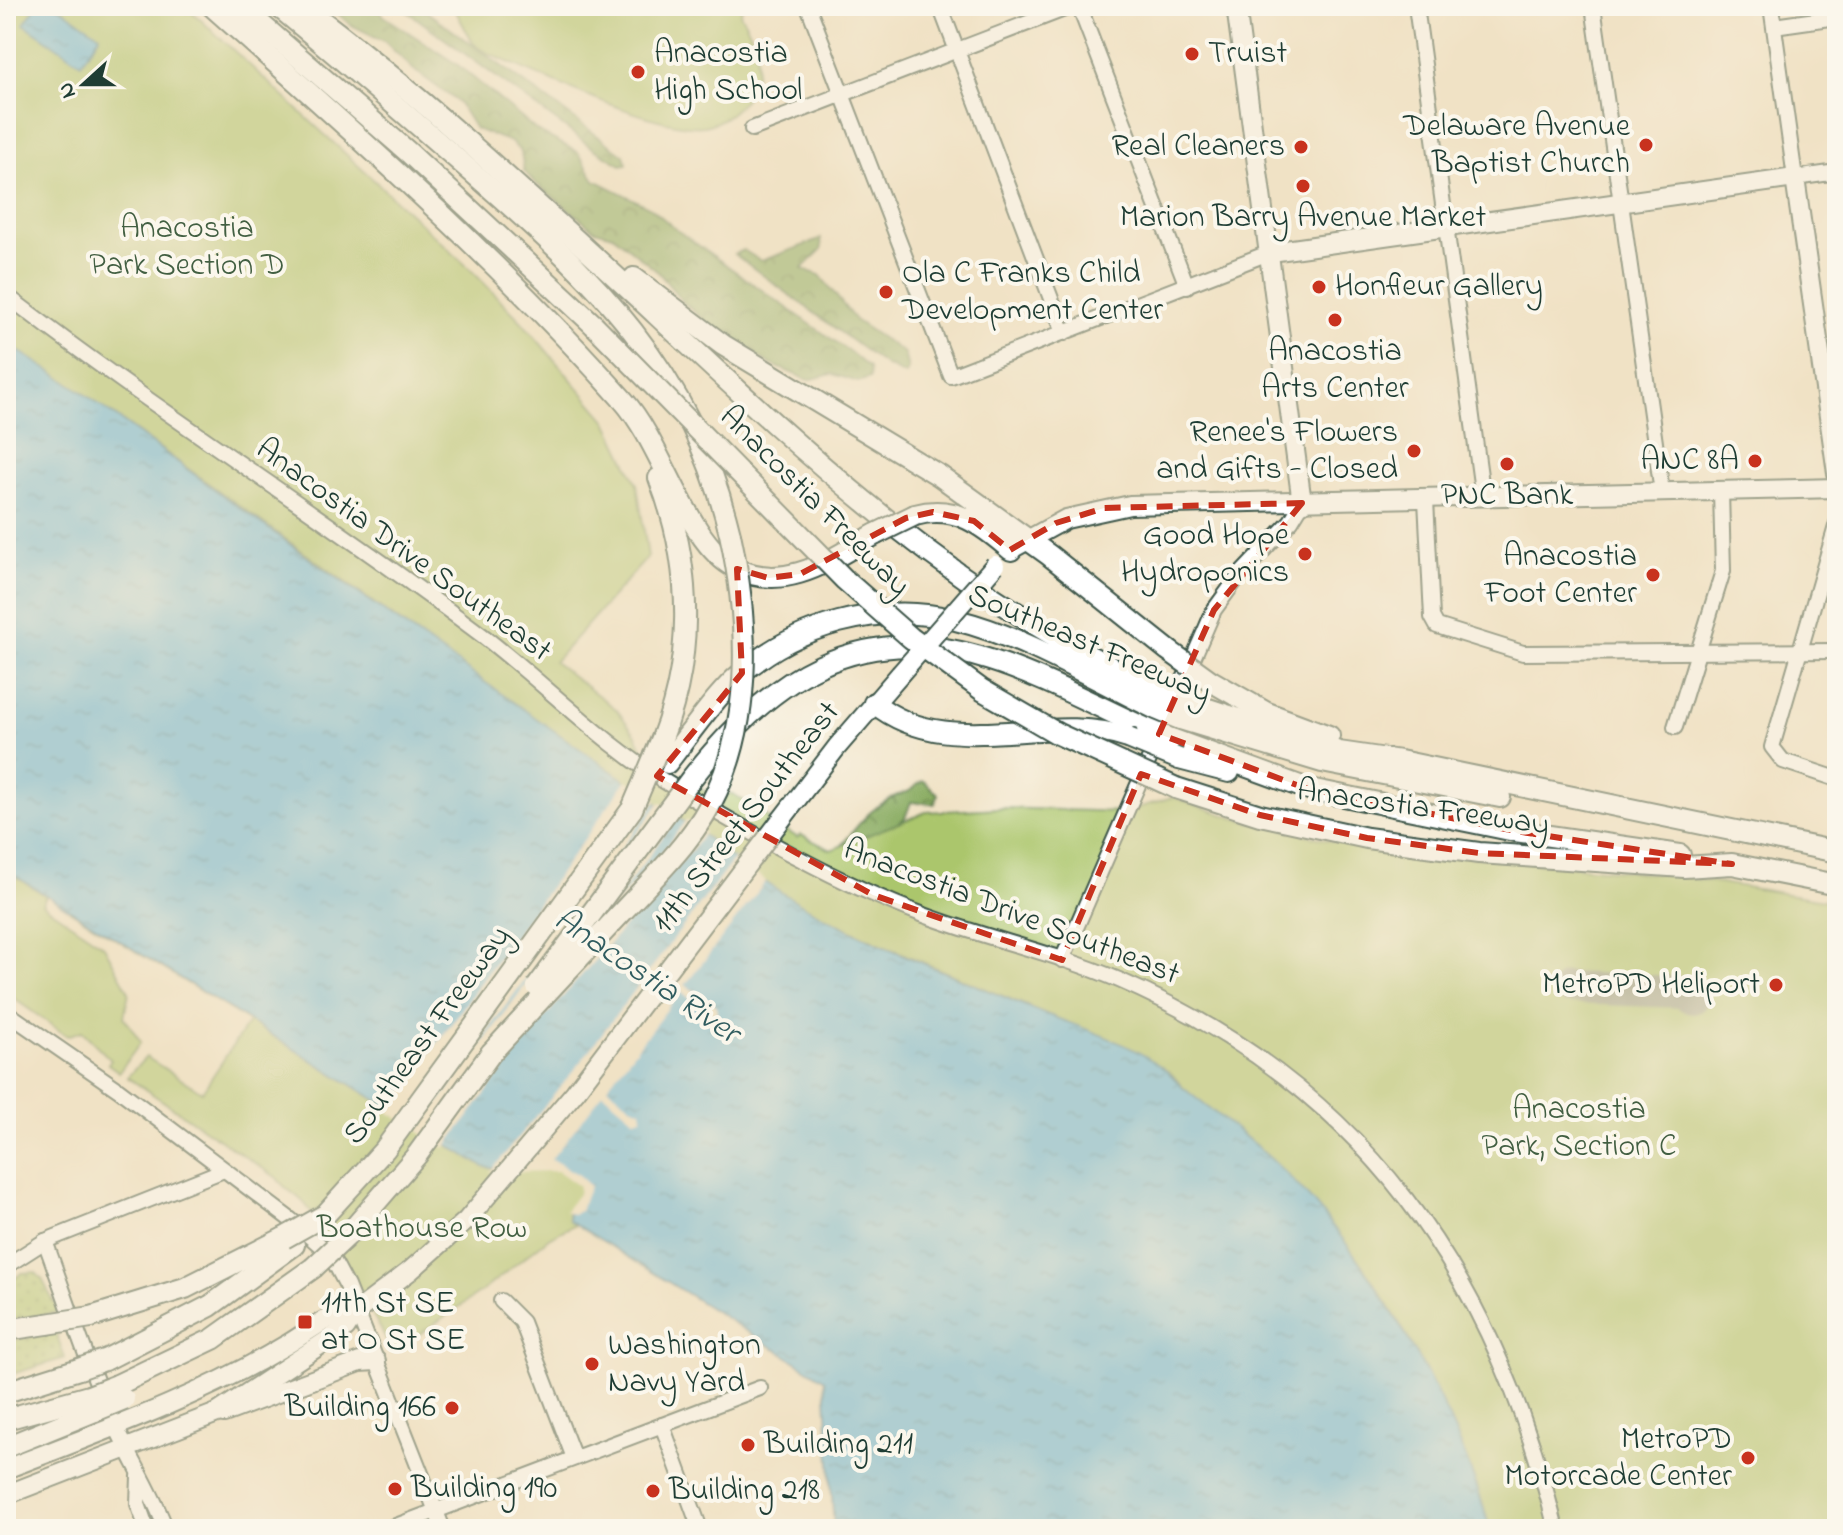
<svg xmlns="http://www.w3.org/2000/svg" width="1843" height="1535" font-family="'Indie Flower',sans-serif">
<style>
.grass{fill:url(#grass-dots);stroke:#658250;stroke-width:2}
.forest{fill:url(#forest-crowns);stroke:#54744a;stroke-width:2}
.park{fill:#abc66c;stroke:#658250;stroke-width:2}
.water{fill:url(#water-ripples);stroke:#417a8a;stroke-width:2}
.pier{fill:#f0e2c5}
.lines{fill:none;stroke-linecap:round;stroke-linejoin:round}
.taxiway{stroke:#88907c;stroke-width:32}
.minor-casing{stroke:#3e564a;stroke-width:18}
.major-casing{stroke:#3e564a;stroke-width:22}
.highway-casing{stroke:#3e564a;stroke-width:24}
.minor{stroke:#fff;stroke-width:14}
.major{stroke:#fff;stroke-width:18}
.highway{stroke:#fff;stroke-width:20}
.major-bridge-casing{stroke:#3e564a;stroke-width:22;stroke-linecap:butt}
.highway-bridge-casing{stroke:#3e564a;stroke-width:24;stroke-linecap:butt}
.major-bridge{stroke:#fff;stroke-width:18}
.highway-bridge{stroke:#fff;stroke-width:20}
.marked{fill:none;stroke:#c8321e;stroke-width:6;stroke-dasharray:16 10;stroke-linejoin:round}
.poi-dot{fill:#c8321e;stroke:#fbf7ec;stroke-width:3}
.labels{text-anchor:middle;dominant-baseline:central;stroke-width:8;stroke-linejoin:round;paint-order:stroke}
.poi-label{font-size:32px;fill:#1f3d34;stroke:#fbf7ec;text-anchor:start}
.park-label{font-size:32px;fill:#425f42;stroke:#fbf7ec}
.street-label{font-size:32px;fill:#1f3d34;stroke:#fbf7ec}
.water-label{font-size:34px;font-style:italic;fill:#305c5f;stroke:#fbf7ec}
</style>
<defs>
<pattern id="grass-dots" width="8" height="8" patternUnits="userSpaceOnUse" patternTransform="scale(2)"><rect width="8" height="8" fill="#abc66c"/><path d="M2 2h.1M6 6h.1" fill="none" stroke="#8ba25a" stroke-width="1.8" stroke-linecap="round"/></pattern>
<pattern id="forest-crowns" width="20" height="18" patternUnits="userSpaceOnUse" patternTransform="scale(2)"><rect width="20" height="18" fill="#88ab60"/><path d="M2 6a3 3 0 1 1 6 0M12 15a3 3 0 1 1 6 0" fill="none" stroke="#6f8c50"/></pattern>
<pattern id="water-ripples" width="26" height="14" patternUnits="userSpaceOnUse" patternTransform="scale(2)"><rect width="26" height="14" fill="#63b7df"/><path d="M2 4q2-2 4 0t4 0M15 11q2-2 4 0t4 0" fill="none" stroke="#5196b6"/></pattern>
</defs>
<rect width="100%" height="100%" fill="#fbf7ec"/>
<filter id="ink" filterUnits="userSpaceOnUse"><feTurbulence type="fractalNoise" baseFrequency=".0125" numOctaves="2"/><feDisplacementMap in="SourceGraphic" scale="16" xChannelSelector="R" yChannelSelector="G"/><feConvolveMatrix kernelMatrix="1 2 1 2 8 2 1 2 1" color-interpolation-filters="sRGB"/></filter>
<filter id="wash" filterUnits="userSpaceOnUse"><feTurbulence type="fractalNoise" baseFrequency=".006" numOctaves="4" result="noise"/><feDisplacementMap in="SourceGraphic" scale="32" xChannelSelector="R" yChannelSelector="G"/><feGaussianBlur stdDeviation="1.8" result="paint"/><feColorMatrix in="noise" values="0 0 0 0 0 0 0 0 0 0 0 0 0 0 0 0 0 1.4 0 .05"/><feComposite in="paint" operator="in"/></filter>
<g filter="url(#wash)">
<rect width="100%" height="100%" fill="#f0e2c5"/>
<g class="grass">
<path d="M35,1272L42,1279L59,1312L6,1321V1285L22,1273Z"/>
<path d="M56,1333L65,1358L6,1376V1341Z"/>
</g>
<g class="forest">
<path d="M327,6H377L384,16L458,65L537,131L578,152L595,180L651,208L678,231L850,352L869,368L870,378L858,382L832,374L808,380L770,364L711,326L684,303L659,273L613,235L595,230L533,181L524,171L521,152L511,142L475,129L458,102L414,70L384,41L353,26Z"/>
<path d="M400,6H419L624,155L627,164L621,165L594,149Z"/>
<path d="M821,239L822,249L802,269L820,275L855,320L904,353L908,369L905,375L886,366L734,254L743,250L761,261Z"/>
<path d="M924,781L938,794L935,804L911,802L905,818L892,827L839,849C859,823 875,801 907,792C913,790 917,783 924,781Z"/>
</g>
<g class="park">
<path d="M6,6H195L191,11L470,269L522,322L607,421L637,484L648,557L554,662L616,709L636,735L643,750L702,790L733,794L798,838L801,835L831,850L926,812L1000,808L1124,812L1173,797L1234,818L1358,847L1671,875L1837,902V1529H1490C1460,1423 1387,1282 1310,1202C1267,1158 1209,1123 1172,1074C1127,1044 1076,1027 1027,1006C936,968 845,932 760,882L75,387L6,343Z"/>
<path d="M453,6H743L740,14C755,36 763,65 751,89C742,106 723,123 704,126C659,132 536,73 489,54L473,43Z"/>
<path d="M6,870L46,896L42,904L104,946L129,992L124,1017L141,1042L119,1072L108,1064L111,1060L82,1031L67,1036L6,993Z"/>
<path d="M69,910L484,1167H559L583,1183L569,1220L576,1224L550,1237L481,1292L393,1352C367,1303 340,1254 308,1208C300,1195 285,1191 277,1178L127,1077L146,1057L202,1092L249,1021Z"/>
</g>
<g class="water">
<path d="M37,6H57L100,35L81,63L24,24Z"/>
<path d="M6,343L75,387L318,565L707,838C800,920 918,960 1030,1008C1076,1027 1150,1046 1181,1086C1211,1111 1243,1133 1271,1159C1366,1246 1456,1407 1490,1529H834L825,1380L569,1220L568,1213L582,1195V1183L559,1167L505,1170L484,1167L6,870Z"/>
</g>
<g class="pier">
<path d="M627,780L657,800L415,1129L388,1112Z"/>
<path d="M660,802L679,815L608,911L659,857L686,820L705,832L693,848L529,1035L445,1148L418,1131Z"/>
<path d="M735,858L766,881L685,985L716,1005L717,1013L709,1015L681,991L607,1087L635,1108L641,1109L642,1117L634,1119L603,1093L551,1159L577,1174L590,1186L580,1210L572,1214L565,1211L578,1194L579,1186L558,1171L490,1172L576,1068Z"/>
</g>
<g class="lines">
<path class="taxiway" d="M1568,988L1681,992L1692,998"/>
</g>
</g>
<g filter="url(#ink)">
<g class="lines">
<defs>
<g id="minor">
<path d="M808,6L951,376L1271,252"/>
<path d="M940,6L1064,333"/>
<path d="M1079,6L1187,286"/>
<path d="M1416,6L1483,498"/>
<path d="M1593,6L1662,492"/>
<path d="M1771,6L1795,178L1837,172"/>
<path d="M1774,26L1837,17"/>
<path d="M752,129L1072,6"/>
<path d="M6,295C161,415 327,518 483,636C548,686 605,747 677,789C756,836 838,883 924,915C988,939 1056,953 1119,980C1364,1086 1494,1275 1556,1529"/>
<path d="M1426,500L1432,617L1437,626L1523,653L1837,651"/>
<path d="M1837,523L1772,747L1783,761L1837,779"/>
<path d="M1675,727L1723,571L1721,491"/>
<path d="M1062,960L1214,610L1238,577L1291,521L1302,503"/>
<path d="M6,1012L119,1090L291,1220L330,1254L347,1286L443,1529"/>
<path d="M45,1241C66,1298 85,1358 110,1414C127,1453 151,1489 166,1529"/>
<path d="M6,1266L45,1241L224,1170"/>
<path d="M501,1301L522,1322L574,1458"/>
<path d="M662,1425L700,1529"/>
<path d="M139,1476L138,1504L147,1529"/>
<path d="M388,1529L760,1388"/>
</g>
<g id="major">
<path d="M1236,6L1302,503"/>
<path d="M1271,252L1795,178L1837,473"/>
<path d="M1015,547L1066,519L1130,505L1837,488"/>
<path d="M778,824L837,747L900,674"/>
<path d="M224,1413L360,1362L376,1361"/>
<path d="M6,1469C101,1432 198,1398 286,1345C309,1332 330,1311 356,1312"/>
<path d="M6,1495L217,1413L346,1328L356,1312L411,1270L466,1221"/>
</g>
<g id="highway">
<path d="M212,6C353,132 497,258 623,400C664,446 687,544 736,568C786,594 833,558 876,534"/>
<path d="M240,6L408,152L594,325"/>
<path d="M278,6C343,60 408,116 472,172C597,281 689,366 730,534"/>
<path d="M302,6C423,96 534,201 644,303C803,452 961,603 1163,692"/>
<path d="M634,278L723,345L940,476L1049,555L1168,650"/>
<path d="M915,515C956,504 982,525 1011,550"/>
<path d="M1211,681L1265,712L1329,736"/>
<path d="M1187,702L1339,752L1400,761L1837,852"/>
<path d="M874,703C948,763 1046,710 1128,738"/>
<path d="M1180,719L1322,762L1500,797"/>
<path d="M1171,739L1305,788L1515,831L1680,855"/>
<path d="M655,755C695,666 694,569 659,478"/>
<path d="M1179,759L1229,772"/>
<path d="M667,763C689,735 710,703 736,678C793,625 880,601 956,620C1025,637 1092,678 1156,709"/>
<path d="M691,779C769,679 858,617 990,660C1044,677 1096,706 1147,729"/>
<path d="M1176,788L1260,815L1367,838L1479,853L1684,867L1732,864L1837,885"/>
<path d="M325,1215L385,1149L632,809"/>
<path d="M346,1237L417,1155L491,1053"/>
<path d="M91,1317L185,1288L284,1238"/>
<path d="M6,1330L47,1324"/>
<path d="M107,1359L210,1306L294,1245"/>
<path d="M117,1385L213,1339L313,1268"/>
<path d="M6,1392L79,1369"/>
<path d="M6,1419L89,1396"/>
<path d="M6,1447L95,1411"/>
</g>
</defs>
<use href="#minor" class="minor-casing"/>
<use href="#major" class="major-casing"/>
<use href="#highway" class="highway-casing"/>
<use href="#minor" class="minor"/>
<use href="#major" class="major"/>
<use href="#highway" class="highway"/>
<defs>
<g id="major-bridge">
<path d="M900,674L995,565"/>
<path d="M466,1221L575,1092L778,824"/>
</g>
<g id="highway-bridge">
<path d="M594,325L845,580L911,638L982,690L1058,734L1176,788"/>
<path d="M876,534L915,515"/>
<path d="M1168,650L1211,681"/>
<path d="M1163,692L1187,702"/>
<path d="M1156,709L1180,719"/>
<path d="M1147,729L1171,739"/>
<path d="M1128,738L1179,759"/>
<path d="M632,809L655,755"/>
<path d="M537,987L691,779"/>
<path d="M491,1053C535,1005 579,958 624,910C658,873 696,838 717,791C753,713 748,617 730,534"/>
<path d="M284,1238L325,1215"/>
<path d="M313,1268L346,1237"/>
<path d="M47,1324L91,1317"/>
<path d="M79,1369L107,1359"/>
<path d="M89,1396L117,1385"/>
<path d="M95,1411L124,1399"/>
</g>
</defs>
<use href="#major-bridge" class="major-bridge-casing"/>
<use href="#highway-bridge" class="highway-bridge-casing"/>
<use href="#major-bridge" class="major-bridge"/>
<use href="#highway-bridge" class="highway-bridge"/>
</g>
</g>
<path d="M0 0H1843V1535H0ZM1302,503L1214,610L1159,734L1305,788L1515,831L1732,864L1479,853L1367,838L1260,815L1141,774L1062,960L873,895L657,776L742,673L737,569L769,578L800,574L906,518L933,512L974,521L1010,550L1056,523L1104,508Z" fill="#f0e2c5" fill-opacity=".55" fill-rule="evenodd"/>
<path class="marked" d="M1302,503L1214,610L1159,734L1305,788L1515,831L1732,864L1479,853L1367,838L1260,815L1141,774L1062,960L873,895L657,776L742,673L737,569L769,578L800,574L906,518L933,512L974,521L1010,550L1056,523L1104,508Z"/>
<g class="poi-dot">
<circle cx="1192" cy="54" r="8"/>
<circle cx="638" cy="72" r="8"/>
<circle cx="1646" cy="145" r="8"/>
<circle cx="1301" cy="147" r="8"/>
<circle cx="1303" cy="186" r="8"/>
<circle cx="1319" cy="287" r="8"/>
<circle cx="886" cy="292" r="8"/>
<circle cx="1335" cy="320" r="8"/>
<circle cx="1414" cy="451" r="8"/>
<circle cx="1755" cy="461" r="8"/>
<circle cx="1507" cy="464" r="8"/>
<circle cx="1305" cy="554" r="8"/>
<circle cx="1653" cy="575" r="8"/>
<circle cx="1776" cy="985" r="8"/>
<rect x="297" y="1314" width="16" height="16" rx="4"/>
<circle cx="592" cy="1364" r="8"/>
<circle cx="452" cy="1408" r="8"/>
<circle cx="748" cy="1445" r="8"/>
<circle cx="1748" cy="1458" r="8"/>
<circle cx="395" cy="1489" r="8"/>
<circle cx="653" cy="1491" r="8"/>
</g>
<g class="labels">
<g class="poi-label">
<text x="654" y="54">Anacostia<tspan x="654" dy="37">High School</tspan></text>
<text x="1208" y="54">Truist</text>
<text x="1630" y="127" text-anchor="end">Delaware Avenue<tspan x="1630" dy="37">Baptist Church</tspan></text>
<text x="1285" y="147" text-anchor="end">Real Cleaners</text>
<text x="1303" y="218" text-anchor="middle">Marion Barry Avenue Market</text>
<text x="902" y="274">Ola C Franks Child<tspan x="902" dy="37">Development Center</tspan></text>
<text x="1335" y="287">Honfleur Gallery</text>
<text x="1335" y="352" text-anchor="middle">Anacostia<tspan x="1335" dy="37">Arts Center</tspan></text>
<text x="1398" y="433" text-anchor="end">Renee's Flowers<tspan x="1398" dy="37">and Gifts - Closed</tspan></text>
<text x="1739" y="461" text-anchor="end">ANC 8A</text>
<text x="1507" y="496" text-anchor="middle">PNC Bank</text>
<text x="1289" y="536" text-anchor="end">Good Hope<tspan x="1289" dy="37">Hydroponics</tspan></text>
<text x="1637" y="557" text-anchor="end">Anacostia<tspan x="1637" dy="37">Foot Center</tspan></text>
<text x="1760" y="985" text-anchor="end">MetroPD Heliport</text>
<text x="321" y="1304">11th St SE<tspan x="321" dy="37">at O St SE</tspan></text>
<text x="608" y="1346">Washington<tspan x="608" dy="37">Navy Yard</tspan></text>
<text x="436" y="1408" text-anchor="end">Building 166</text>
<text x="1732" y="1440" text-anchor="end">MetroPD<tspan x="1732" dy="37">Motorcade Center</tspan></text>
<text x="764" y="1445">Building 211</text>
<text x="411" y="1489">Building 190</text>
<text x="669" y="1491">Building 218</text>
</g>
<g class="park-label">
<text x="187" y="229">Anacostia<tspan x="187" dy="37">Park Section D</tspan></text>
<text x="1579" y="1110">Anacostia<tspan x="1579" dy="37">Park, Section C</tspan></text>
<text x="422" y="1229">Boathouse Row</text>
</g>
<g class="street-label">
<text transform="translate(814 502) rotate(45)">Anacostia Freeway</text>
<text transform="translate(403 551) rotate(36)">Anacostia Drive Southeast</text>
<text transform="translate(1089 645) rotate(23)">Southeast Freeway</text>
<text transform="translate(1423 809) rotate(8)">Anacostia Freeway</text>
<text transform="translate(747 818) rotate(-52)">11th Street Southeast</text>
<text transform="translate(1011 913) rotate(21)">Anacostia Drive Southeast</text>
<text transform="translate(428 1036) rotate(-54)">Southeast Freeway</text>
</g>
<g class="water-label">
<text transform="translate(646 977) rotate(34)">Anacostia River</text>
</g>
</g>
<rect width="1843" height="1535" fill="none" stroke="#fbf7ec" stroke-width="32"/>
<g transform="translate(84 84) rotate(249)" stroke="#fbf7ec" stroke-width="6" paint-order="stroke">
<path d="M0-6L14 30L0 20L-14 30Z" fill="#1f3d34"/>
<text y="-12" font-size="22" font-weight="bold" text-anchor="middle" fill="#1f3d34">N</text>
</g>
</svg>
